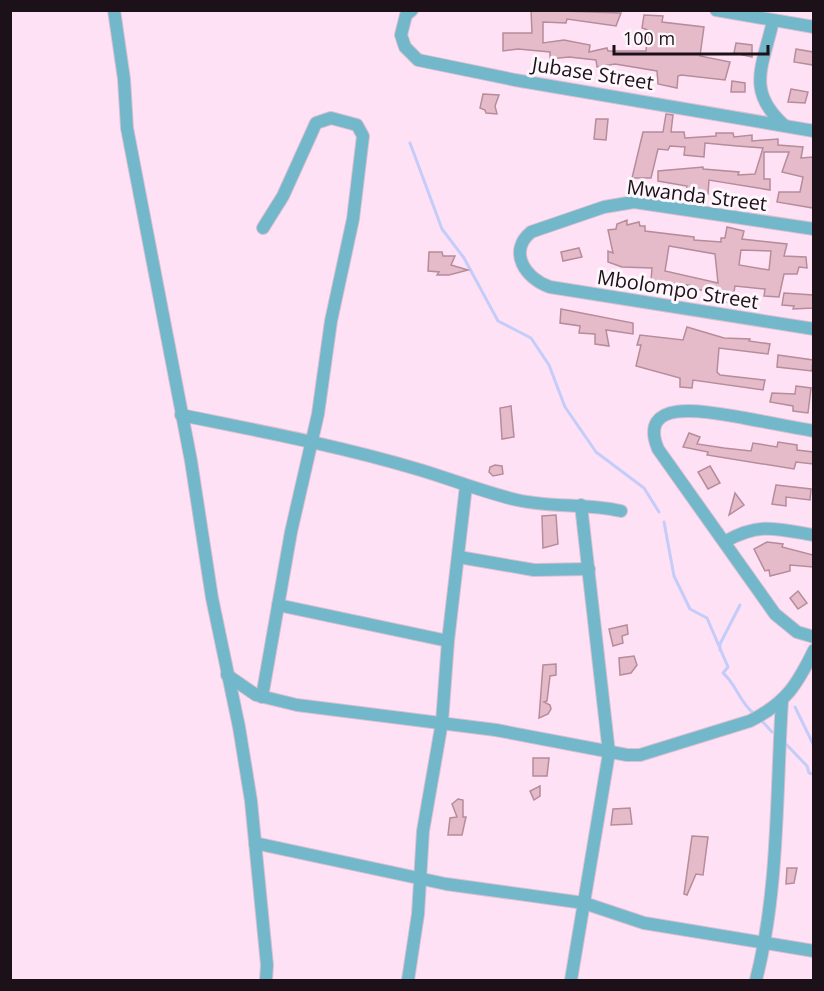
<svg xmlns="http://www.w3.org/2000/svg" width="824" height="991" font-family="'Open Sans',sans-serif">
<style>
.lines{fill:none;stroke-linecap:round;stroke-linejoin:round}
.stream{stroke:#c4ccf9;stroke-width:3}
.building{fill:#e6bbc9;stroke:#b58c9a;stroke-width:1.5;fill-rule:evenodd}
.minor-casing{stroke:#dbc0d2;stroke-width:14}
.minor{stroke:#72b7ca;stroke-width:12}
.labels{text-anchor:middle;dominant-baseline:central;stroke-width:6;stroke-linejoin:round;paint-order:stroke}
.street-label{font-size:20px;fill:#1c1019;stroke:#fdf6fb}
</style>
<rect width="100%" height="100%" fill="#ffe1f5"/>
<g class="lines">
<g class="stream">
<path d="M410,143L442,229L464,258L498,321L531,338L549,365L565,407L596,452L644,488L659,512"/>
<path d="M664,522L674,576L690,609L707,618L728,667L723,673C736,684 739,701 753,713"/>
<path d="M720,650V644L740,605"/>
<path d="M795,707L814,746"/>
<path d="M761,720L772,732"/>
<path d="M784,742L807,766L809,773L814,774"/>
</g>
</g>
<g class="building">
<path d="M531,10L621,13L616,26L567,19L566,23L543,22V43L564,40L590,45L589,52L607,48L608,51H646L648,30L642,28L644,15L663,16L662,22L704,27L700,56L730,62L725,80L681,75L678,76L677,88L658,84L657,71L615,64L597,67L596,60L569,57L550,59V52L518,49L503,51V33H532Z"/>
<path d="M736,43L752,45V57L734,53Z"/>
<path d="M796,49L813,52V65L794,62Z"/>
<path d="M732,81L745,83V92H731Z"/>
<path d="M791,89L808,92L805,103L788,102Z"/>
<path d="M483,94L499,95L495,106L497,114L486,113L485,110L480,108Z"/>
<path d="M666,114L673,115L671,132H684L685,138L716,136V133H733L734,137L752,135V141L778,139V145L803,147L801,158L813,157V208L777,202L779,192H800L803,177L782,172L789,152H764V179H770V190L709,180L708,194L686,192L687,186L658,181V171L703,167V169L739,172L738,175L755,174L763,148L737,146L705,143L704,157L684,155L685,147L670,146L668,150L658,149L651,178H632L643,132H663Z"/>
<path d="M596,119H608L606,140L594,139Z"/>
<path d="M627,220V225L639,222L640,226H645V231L694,237V240L721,242V238H725L727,227L744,231L742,239L787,244L784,256L806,257L807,268L799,267L797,274H784L779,297L764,296L765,289L735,286L732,303L714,301V292L695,289V286L651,281L652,268L622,267L608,262V251L613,253L608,230L616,229L617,224ZM669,246L715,254L718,283L665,271ZM741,250L771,251L769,270L739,265Z"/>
<path d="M579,248L582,257L563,261L561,252Z"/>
<path d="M429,252H442L443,256H455L451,265L468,270L449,275H437L439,272L428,271Z"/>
<path d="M784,293L813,295V308L793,309L794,306L782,305Z"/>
<path d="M561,309L633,323V334L606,330L609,346L595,344V334L579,333L580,326L560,323Z"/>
<path d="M687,327L724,338L750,339L749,341L770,344L768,354L719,348L717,372L720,375L765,380L763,390L693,380L692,388L680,387V378L636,366L641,345H637L640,335L683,340Z"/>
<path d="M778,355L813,360L812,371L777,367Z"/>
<path d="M796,386L811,388L808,413L793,411V406L770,402L772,393L795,394Z"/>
<path d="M511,406L514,437L502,439L500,408Z"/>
<path d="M689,433L700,437L697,444L724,448L751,451L753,443L777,447L778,442L797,445V450L813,452V464L796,462L794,469L707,455L708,452L683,447Z"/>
<path d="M495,465L502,466L503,474L493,476L489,472L490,467Z"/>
<path d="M710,466L720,483L708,489L698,472Z"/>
<path d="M776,485L811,489L810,500L786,497V506L772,504Z"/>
<path d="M735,493L744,505L729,515Z"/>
<path d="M556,515L558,544L543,548L542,516Z"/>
<path d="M767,542L783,544L782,547L813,555V567L790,565V571L770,576L769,570L765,571L754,549Z"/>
<path d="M798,591L807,603L798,609L790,598Z"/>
<path d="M627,625L628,634L622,636L623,643L613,646L609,629Z"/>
<path d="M634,656L637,665L631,673L620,675L619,658Z"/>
<path d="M556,664V675L550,676L547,701L544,702L550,705L551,709L548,714L539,718L543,665Z"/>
<path d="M533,758H549L547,776H533Z"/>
<path d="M540,786V796L534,800L530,791Z"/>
<path d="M458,799L463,800V817H466L462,835H448L450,818L457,817L452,804Z"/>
<path d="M630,808L632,824L611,825L613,809Z"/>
<path d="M692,836L708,837L703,875L696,874L687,895L684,894Z"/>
<path d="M787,868H797L794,883L786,884Z"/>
</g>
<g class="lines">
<defs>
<g id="minor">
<path d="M114,10L124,79L127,128L191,461L212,598L239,727L251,801L267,965L266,980"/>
<path d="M412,10L406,15L401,35L405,47L418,60L515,80L814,131"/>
<path d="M716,10L814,27"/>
<path d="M773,21C763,66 745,91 785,126"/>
<path d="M814,229L634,202L604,207L531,232C507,252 526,279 550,287L814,329"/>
<path d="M181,415C260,431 340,446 417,469C451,479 483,492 517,500C552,508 587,503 621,511"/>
<path d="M814,431C790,427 767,422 744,418C719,414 635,393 658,449L775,614L797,632L814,637"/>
<path d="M726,541C760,522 777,529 814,535"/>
<path d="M459,557L534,570L589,569"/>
<path d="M278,605L448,641"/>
<path d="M227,675L256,695L297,705L496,730L627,755H640L750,721C786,703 797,685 814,650"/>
<path d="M262,697L291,532L318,414L331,321L353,219L363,136L357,125L331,118L316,123L283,196L263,228"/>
<path d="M255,843L446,884L584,903L644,923L814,951"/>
<path d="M408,980L418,914L423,831L442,722L448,641L466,486"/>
<path d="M571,980L609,753L581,505"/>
<path d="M756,980C779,890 776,795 782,701"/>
</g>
</defs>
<use href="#minor" class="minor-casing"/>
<use href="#minor" class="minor"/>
</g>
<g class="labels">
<g class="street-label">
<text transform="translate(593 73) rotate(9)">Jubase Street</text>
<text transform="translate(697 195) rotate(7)">Mwanda Street</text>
<text transform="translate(678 289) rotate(9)">Mbolompo Street</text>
</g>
</g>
<rect width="824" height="991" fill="none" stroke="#1c1019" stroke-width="24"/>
<path d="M614 45v9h154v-9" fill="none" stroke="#1c1019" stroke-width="3"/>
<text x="623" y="45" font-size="18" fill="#1c1019" stroke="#fdf6fb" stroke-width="4.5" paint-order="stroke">100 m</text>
</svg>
